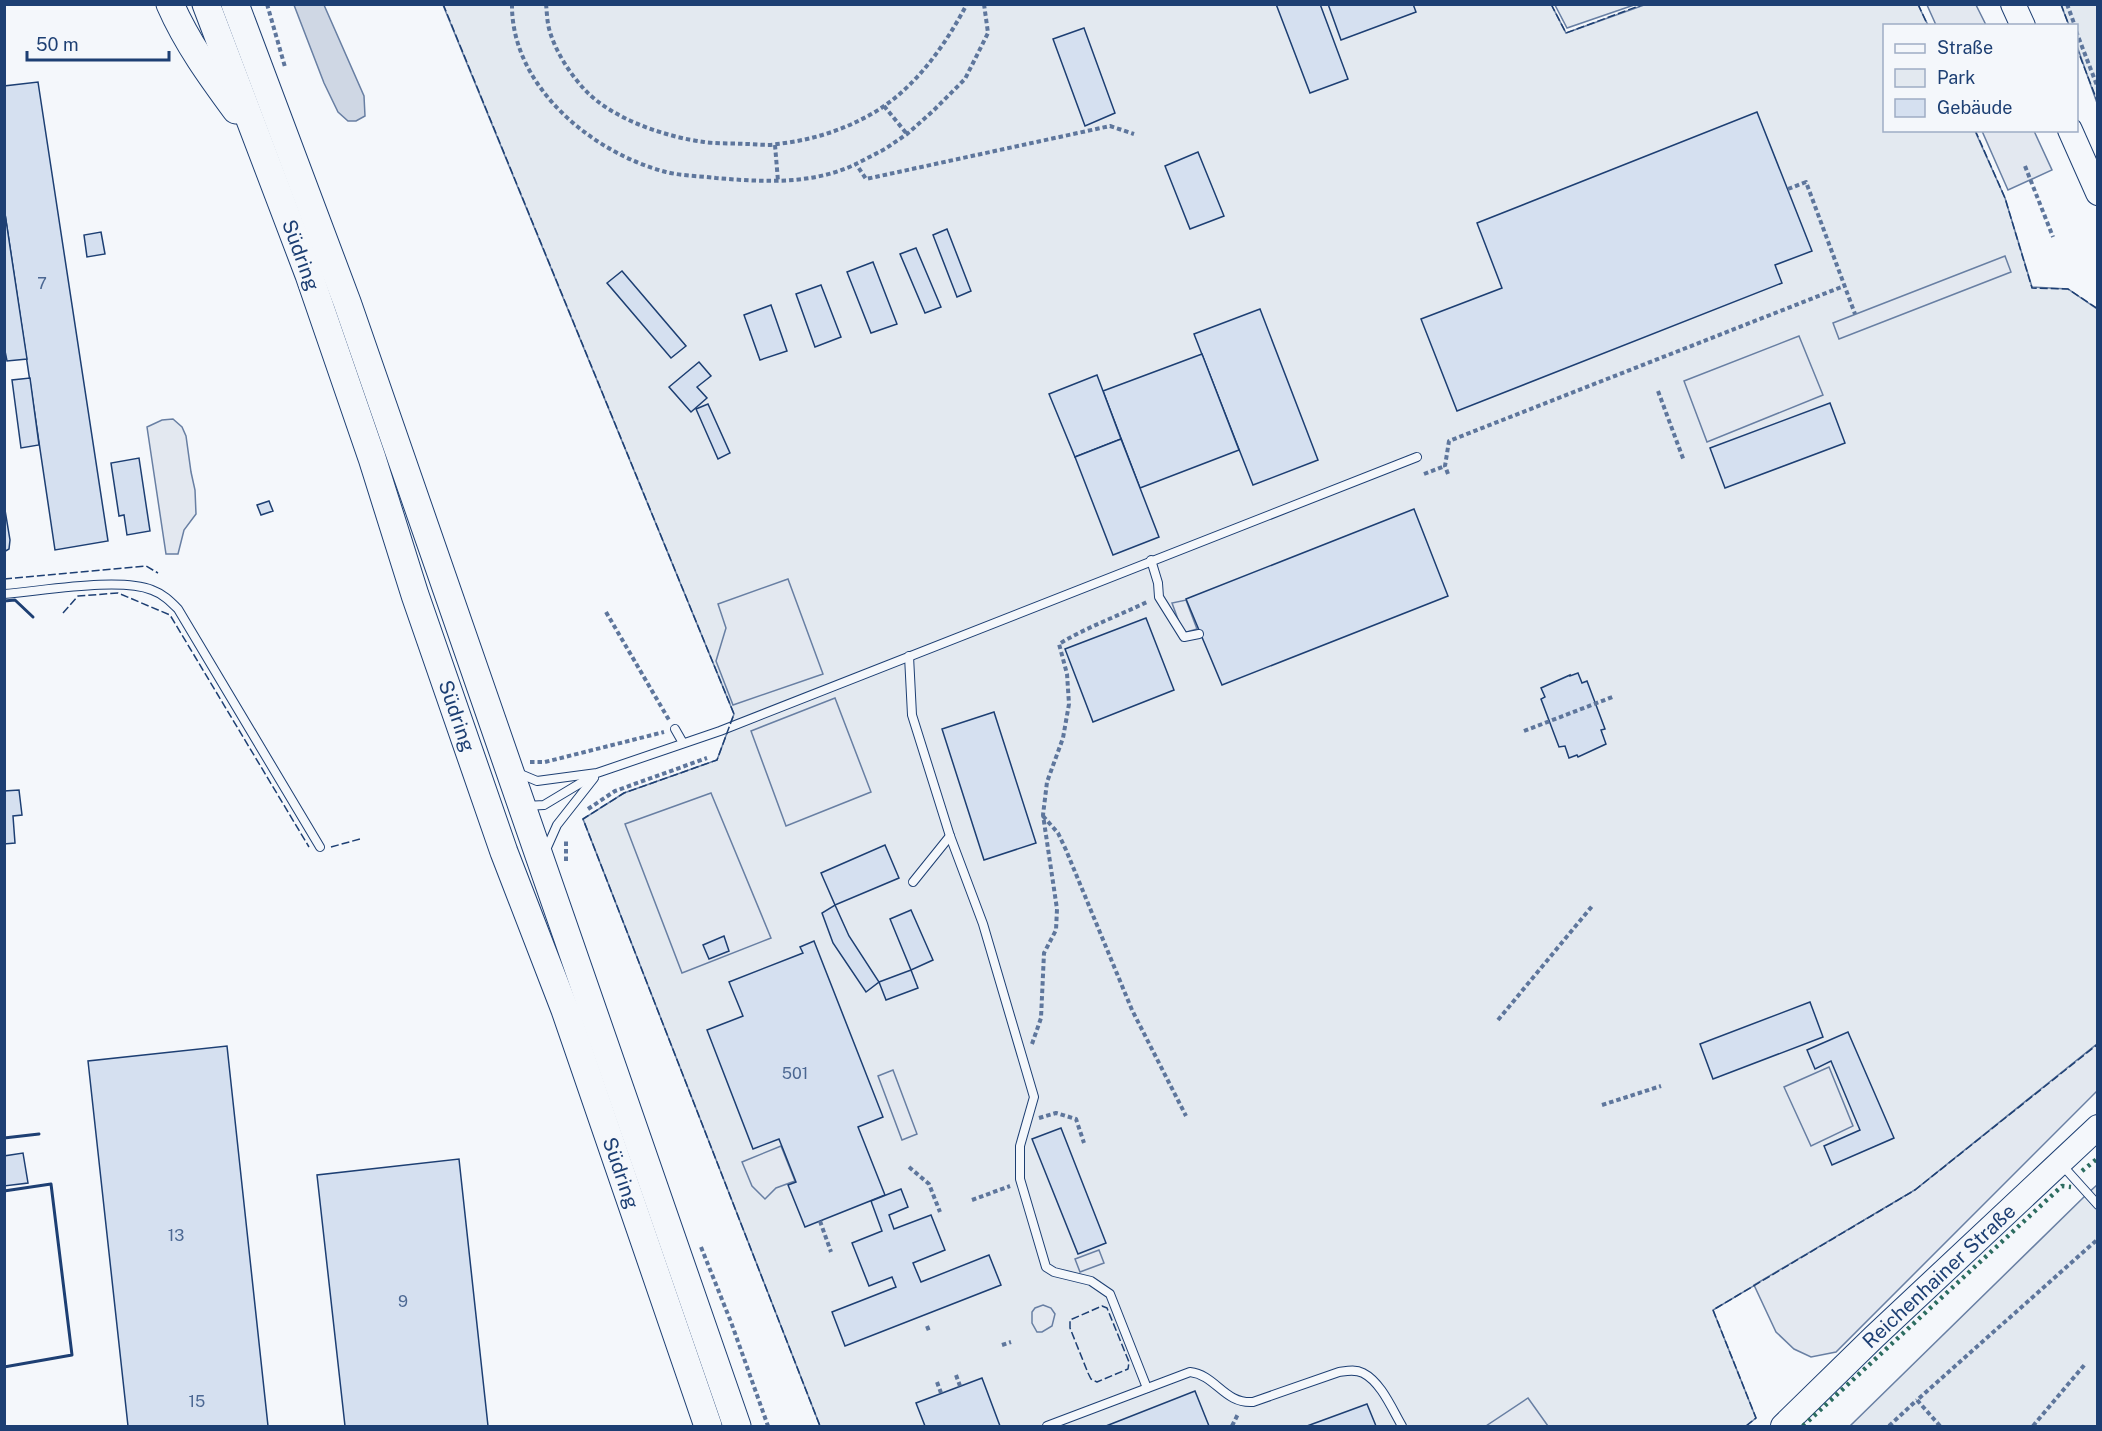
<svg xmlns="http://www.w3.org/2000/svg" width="2102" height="1431" font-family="'Public Sans',sans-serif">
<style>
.green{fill:#e3e9f0;stroke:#687fa3;stroke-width:1.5}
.parking{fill:#e3e8f0;stroke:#687fa3;stroke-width:1.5}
.water{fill:#cfd7e4;stroke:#687fa3;stroke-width:1.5}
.building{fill:#d5e0f0;stroke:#1d3f73;stroke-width:1.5}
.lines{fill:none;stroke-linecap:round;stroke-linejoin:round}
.lane-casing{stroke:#1d3f73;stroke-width:10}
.secondary-casing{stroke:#1d3f73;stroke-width:26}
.primary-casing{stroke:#1d3f73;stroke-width:29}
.path{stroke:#5e769c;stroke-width:4;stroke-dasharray:4.5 3;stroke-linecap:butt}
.lane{stroke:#f4f7fb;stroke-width:8}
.secondary{stroke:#f4f7fb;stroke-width:24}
.primary{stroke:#f4f7fb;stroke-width:27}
.hedge{stroke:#2c6c60;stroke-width:4.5;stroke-dasharray:3 4.5;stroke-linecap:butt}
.fence{stroke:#1d3f73;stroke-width:1.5;stroke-dasharray:8 3;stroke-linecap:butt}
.wall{stroke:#1d3f73;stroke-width:3}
.labels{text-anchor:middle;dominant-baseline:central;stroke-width:4.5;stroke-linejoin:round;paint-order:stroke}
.number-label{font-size:16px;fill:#4b6792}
.street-label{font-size:20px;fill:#1d3f73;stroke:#f4f7fb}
</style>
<rect width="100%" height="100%" fill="#f4f7fb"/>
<g class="green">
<path d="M1551,4L1566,33L1644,5H1918L1928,25L1884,26V130L1975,131L2005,198L2032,287L2068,289L2097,309V1044L1915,1190L1713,1310L1756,1418L1746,1426H820L583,819L624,793L717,760L734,714L443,5Z"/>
<path d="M1555,5H1634L1567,28Z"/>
<path d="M2061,5H2097V103L2077,46L2076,26L2069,25Z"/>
<path d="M2097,1185V1426H1850L2087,1194Z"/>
</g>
<g class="parking">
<path d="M1927,5H1976L1986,25H1936Z"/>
<path d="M1982,131H2034L2052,170L2008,190Z"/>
<path d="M2005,256L2011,272L1839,339L1833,323Z"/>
<path d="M1799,336L1823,395L1707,442L1684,381Z"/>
<path d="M173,419L182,427L186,436L191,472L195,490L196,514L184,530L178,554H166L147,427L162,420Z"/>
<path d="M788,579L823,674L733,705L716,661L726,628L718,604Z"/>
<path d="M1186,600L1197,629L1183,633L1172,603Z"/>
<path d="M835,698L871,792L786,826L751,731Z"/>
<path d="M711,793L771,938L682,973L625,824Z"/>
<path d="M2097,1044V1091L1836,1352L1811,1357L1794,1349L1776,1332L1754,1285L1915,1190Z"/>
<path d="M1829,1067L1853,1126L1811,1146L1784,1087Z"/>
<path d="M893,1070L917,1134L902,1140L878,1076Z"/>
<path d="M781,1146L795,1181L776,1188L765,1199L752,1186L742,1162Z"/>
<path d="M1099,1250L1104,1263L1080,1272L1075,1259Z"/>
<path d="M1043,1305L1051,1308L1055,1314L1052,1326L1042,1332H1037L1032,1323V1312L1035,1308Z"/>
<path d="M1528,1398L1548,1426H1486Z"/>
</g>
<path class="water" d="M294,5H324L364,96L365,116L356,121H348L338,112L324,83Z"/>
<g class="building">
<path d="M1276,4H1320L1348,79L1310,93Z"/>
<path d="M1328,4H1413L1416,12L1341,40Z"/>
<path d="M1084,28L1115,113L1085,126L1053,39Z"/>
<path d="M38,82L108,541L55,550L4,207V86Z"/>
<path d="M1757,112L1812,251L1775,265L1782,283L1457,411L1421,319L1502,288L1477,223Z"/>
<path d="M1198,152L1224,216L1190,229L1165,166Z"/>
<path d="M4,207L27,359L7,361L4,346Z"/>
<path d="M947,229L971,291L957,297L933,235Z"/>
<path d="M101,232L105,254L87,257L84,235Z"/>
<path d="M916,248L941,307L925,313L900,254Z"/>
<path d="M873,262L897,324L871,333L847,272Z"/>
<path d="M622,271L686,346L671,358L607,283Z"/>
<path d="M821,285L841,337L815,347L796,294Z"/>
<path d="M771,305L787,351L760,360L744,315Z"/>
<path d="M1260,309L1318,460L1253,485L1194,334Z"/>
<path d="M1202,354L1239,450L1140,488L1103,391Z"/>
<path d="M699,362L711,376L697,387L707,398L691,412L669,387Z"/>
<path d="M1097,375L1121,439L1075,457L1049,394Z"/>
<path d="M30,378L39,445L21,448L12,380Z"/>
<path d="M1830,403L1845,443L1725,488L1710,448Z"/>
<path d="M708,404L730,453L718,459L696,409Z"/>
<path d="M1121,439L1159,537L1113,555L1075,457Z"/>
<path d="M139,458L150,531L127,535L124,515L119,516L111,463Z"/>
<path d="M269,501L273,511L261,515L257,505Z"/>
<path d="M4,504L10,540L9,549L4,552Z"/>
<path d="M1414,509L1448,596L1222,685L1186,599Z"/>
<path d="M1146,618L1174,690L1093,722L1065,649Z"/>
<path d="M1578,673L1582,683L1587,681L1605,729L1601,730L1606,744L1578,757L1577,755L1569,758L1565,746L1559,747L1541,699L1545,697L1541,688L1570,675V676Z"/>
<path d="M994,712L1036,843L984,860L942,729Z"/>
<path d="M19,790L22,815L13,816L15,843L4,844V791Z"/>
<path d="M885,845L899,878L835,905L821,873Z"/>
<path d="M835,905L849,936L879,982L866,992L833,943L822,913Z"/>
<path d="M911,910L933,960L911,970L890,919Z"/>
<path d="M724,936L729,951L709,959L703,945Z"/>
<path d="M814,941L883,1117L858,1127L885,1195L805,1227L788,1185L796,1182L779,1139L753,1149L707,1030L743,1016L729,982L803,953L800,947Z"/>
<path d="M911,970L918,988L886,1000L879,982Z"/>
<path d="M1810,1002L1823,1037L1713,1079L1700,1044Z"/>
<path d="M1848,1032L1894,1138L1832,1165L1824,1146L1860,1130L1831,1061L1815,1069L1807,1050Z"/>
<path d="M227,1046L268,1426H128L88,1061Z"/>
<path d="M1061,1128L1106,1243L1078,1254L1032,1139Z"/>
<path d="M23,1153L28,1183L4,1186V1156Z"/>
<path d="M459,1159L488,1426H345L317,1175Z"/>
<path d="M901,1189L908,1207L889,1215L894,1229L931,1215L945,1250L913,1263L921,1282L989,1255L1001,1285L845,1346L832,1312L896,1287L892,1277L869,1286L852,1243L882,1231L871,1201Z"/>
<path d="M982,1378L1000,1426H925L916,1403Z"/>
<path d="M1195,1391L1209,1426H1106Z"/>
<path d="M1367,1404L1376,1426H1307Z"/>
</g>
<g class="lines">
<defs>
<g id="lane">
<path d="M1151,560L1158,583L1159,597L1184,637L1199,634"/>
<path d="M4,594C43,591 119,577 152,590C163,594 170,601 178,609L320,847"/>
<path d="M909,656L912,715L950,836L983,924L1034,1097L1020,1146V1179L1046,1267L1054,1272L1091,1281L1110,1294L1147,1388"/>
<path d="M675,729L683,743"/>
<path d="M518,773L537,781L597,773L720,731L1417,457"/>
<path d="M526,806L544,805L594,775"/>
<path d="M545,852L557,825L594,778"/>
<path d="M913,882L950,836"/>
<path d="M2062,1165L2098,1205"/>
<path d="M1047,1426L1190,1372C1216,1375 1224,1404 1253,1402L1339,1372C1347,1371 1355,1369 1363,1373C1381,1382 1392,1409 1402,1426"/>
</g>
<g id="secondary">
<path d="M2013,4L2023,26"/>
<path d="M2070,130L2098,193"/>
<path d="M1783,1426L1874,1337L2098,1127"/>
</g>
<g id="primary">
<path d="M170,4C187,43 211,76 236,110"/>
<path d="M206,4L309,275L372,458L415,595L504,852L565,1010L708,1426"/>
<path d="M235,4L347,302L737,1426"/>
</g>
</defs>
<use href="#lane" class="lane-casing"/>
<use href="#secondary" class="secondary-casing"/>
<use href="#primary" class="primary-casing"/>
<g class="path">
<path d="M267,4L285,67"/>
<path d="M512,4C511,86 592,153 666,172C682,176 700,176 716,178C764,182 812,185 856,164"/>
<path d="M546,4C547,13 547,23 550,32C556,52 570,74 585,90C612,119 666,137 704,142C718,144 732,143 745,144C756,144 767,146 777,144C805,141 835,133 860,120C909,97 942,51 967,4"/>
<path d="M984,4L988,33L965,79L933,111L907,134L885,149L856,164L866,179L1110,126L1134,134"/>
<path d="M2067,4L2075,26"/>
<path d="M2076,31L2098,88"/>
<path d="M884,106L907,134"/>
<path d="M775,145L778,181"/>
<path d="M2025,166L2053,237"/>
<path d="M1788,189L1806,182L1855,314"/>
<path d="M1658,391L1684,461"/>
<path d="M1424,474L1445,466"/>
<path d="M1448,474L1445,466L1449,441L1844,286"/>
<path d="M606,612L669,720"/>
<path d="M1524,731L1615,696"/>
<path d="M530,762H545L664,732"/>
<path d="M588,809L615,791L707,758"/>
<path d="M1043,816L1058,833L1066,850L1132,1010L1186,1116"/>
<path d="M566,861V839"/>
<path d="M1498,1020L1593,905"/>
<path d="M1032,1044L1041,1018L1044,953L1056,930L1057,909L1043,815L1047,782L1063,738L1069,704L1067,674L1059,644C1087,627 1118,616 1147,602"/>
<path d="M1602,1105L1661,1086"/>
<path d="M1039,1118L1056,1113L1076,1119L1084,1143"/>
<path d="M909,1167L929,1184L940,1212"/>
<path d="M972,1200L1010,1186"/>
<path d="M820,1221L831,1252"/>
<path d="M701,1247L731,1322L768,1426"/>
<path d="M927,1326L929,1331"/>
<path d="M1002,1345L1011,1342"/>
<path d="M956,1375L960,1386"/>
<path d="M937,1382L941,1393"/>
<path d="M1232,1426L1238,1414"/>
<path d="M1889,1426L1917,1400"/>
<path d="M1940,1426L1917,1400L2098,1239"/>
<path d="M2033,1426L2086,1363"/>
</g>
<use href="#lane" class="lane"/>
<use href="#secondary" class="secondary"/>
<use href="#primary" class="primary"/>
<g class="hedge">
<path d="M2082,1171L2098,1158"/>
<path d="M1803,1426L2062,1186L2071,1187"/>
</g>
<g class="fence">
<path d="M443,4L734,714L717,760L624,793L583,819L820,1426"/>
<path d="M1551,4L1566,33L1644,4"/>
<path d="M1918,4L1928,26"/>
<path d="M2061,4L2069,26"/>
<path d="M2076,46L2098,103"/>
<path d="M1975,130L2005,198L2032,288L2068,289L2098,309"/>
<path d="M4,579L146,566L158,573"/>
<path d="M63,613L78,596L118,593L170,615L309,847"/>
<path d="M331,847L360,839"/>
<path d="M1102,1306L1107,1308L1129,1362L1128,1369L1097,1382L1091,1379L1088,1373L1070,1328V1320Z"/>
<path d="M1746,1426L1756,1418L1713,1310L1915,1190L2098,1044"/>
</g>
<g class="wall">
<path d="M4,601L15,600L33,617"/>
<path d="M4,1138L39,1134"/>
<path d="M4,1191L51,1184L72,1355L4,1367"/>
</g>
</g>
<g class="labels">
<g class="number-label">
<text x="42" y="283">7</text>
<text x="795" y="1073">501</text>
<text x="176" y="1235">13</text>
<text x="403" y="1301">9</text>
<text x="197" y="1401">15</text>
</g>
<g class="street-label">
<text transform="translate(301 255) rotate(70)">Südring</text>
<text transform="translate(457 716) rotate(71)">Südring</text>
<text transform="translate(621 1173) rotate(71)">Südring</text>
<text transform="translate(1939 1276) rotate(-43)">Reichenhainer Straße</text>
</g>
</g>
<rect width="2102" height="1431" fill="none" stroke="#1d3f73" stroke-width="12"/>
<rect x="1883" y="24" width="195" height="108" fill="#f4f7fb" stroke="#9eadc5" stroke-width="1.5"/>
<rect x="1895" y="44" width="30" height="9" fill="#f4f7fb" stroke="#9eadc5" stroke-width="1.5"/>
<text x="1937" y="54" font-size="18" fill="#1d3f73">Straße</text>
<rect x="1895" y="69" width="30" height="18" fill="#e3e9f0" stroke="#9eadc5" stroke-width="1.5"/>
<text x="1937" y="84" font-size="18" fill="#1d3f73">Park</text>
<rect x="1895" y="99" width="30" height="18" fill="#d5e0f0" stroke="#9eadc5" stroke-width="1.5"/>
<text x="1937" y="114" font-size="18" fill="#1d3f73">Gebäude</text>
<path d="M27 51v9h142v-9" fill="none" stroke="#1d3f73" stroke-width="3"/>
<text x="36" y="51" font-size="18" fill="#1d3f73" stroke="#f4f7fb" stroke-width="4.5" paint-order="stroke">50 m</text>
</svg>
